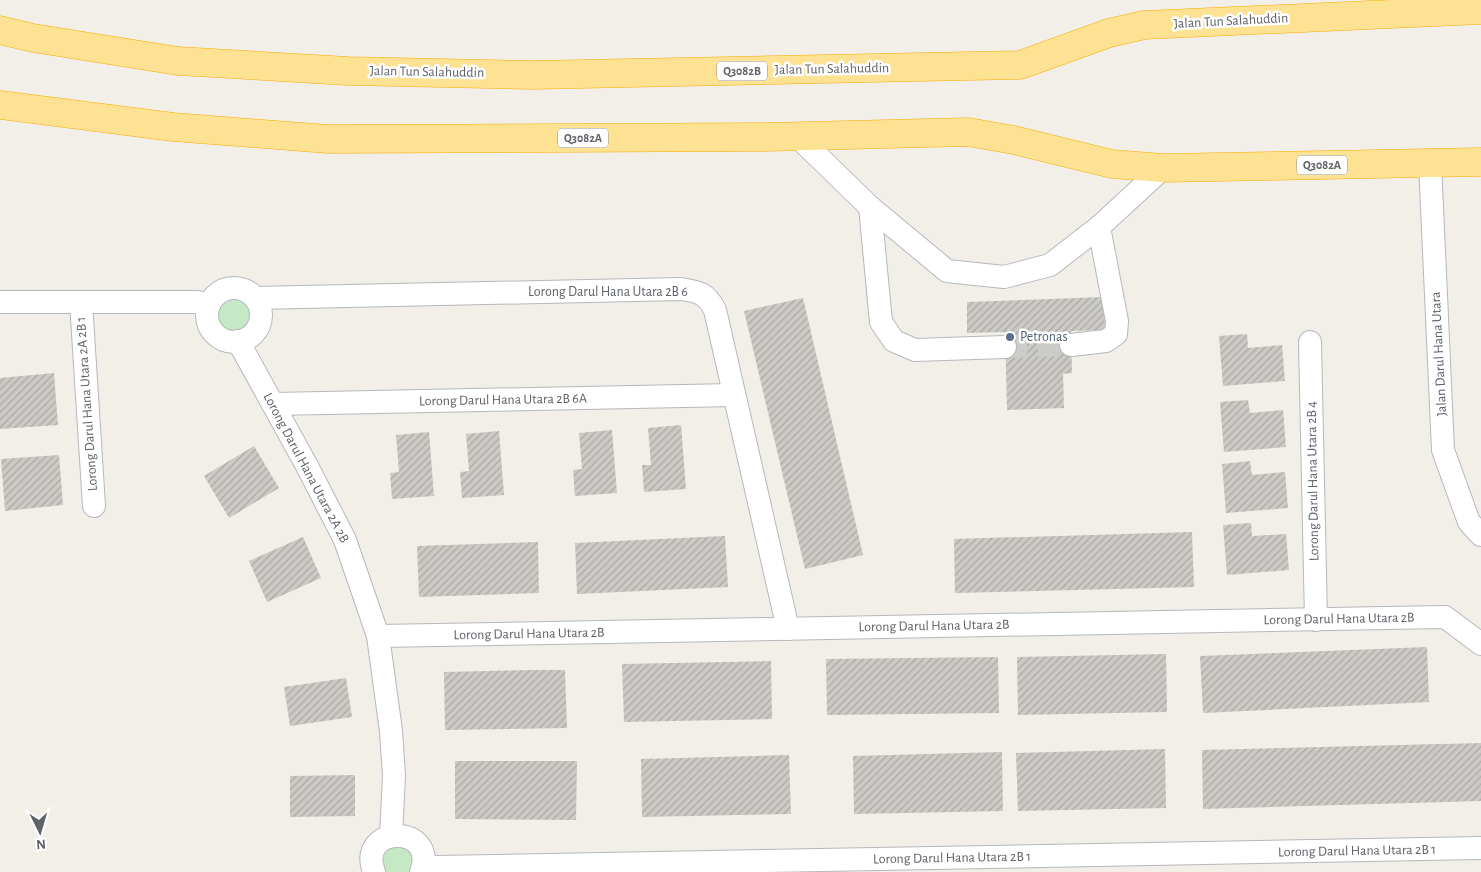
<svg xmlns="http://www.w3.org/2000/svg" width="1481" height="872" font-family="'Alegreya Sans',sans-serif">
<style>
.green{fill:#c5e8c5}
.building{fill:url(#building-hatch)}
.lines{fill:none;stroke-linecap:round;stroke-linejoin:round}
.minor-tunnel{stroke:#ccccc8;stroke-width:22;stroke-dasharray:22 11;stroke-linecap:butt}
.minor-casing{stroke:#b5b8bc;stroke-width:24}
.highway-casing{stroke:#f9ab00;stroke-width:29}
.minor{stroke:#fff;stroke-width:22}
.highway{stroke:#fde293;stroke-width:28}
.service-dot{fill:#5c6f8a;stroke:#fff;stroke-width:2}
.labels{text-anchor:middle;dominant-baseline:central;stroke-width:5;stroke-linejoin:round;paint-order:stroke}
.shield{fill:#fff;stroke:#8f9295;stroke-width:1}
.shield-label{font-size:12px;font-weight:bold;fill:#5f6368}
.street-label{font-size:14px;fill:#5f6368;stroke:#fff}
.service-label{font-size:14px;fill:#4e5e75;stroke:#fff;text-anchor:start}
</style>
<defs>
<pattern id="building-hatch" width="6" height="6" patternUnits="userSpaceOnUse" patternTransform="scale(1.25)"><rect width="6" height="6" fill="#cccac5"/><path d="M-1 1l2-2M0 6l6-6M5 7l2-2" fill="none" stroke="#a9a8a4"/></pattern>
</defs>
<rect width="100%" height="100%" fill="#f1efe8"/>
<g class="green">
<circle cx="234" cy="315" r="20"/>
<path d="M388,844L411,848L413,872H382L380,854Z"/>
</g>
<g class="building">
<path d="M1104,297L1105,330L1071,331L1072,373L1063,374L1064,408L1007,410L1005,332L967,333V302Z"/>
<path d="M803,298L863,555L805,569L744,311Z"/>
<path d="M1247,334L1248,348L1282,345L1285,381L1223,386L1219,336Z"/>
<path d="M54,373L58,425L0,429V378Z"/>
<path d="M1248,400L1250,413L1283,410L1286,447L1224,452L1220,402Z"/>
<path d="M681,425L686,489L644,492L642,465H651L648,428Z"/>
<path d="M612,430L617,493L575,496L573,470L582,469L579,433Z"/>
<path d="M499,431L504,495L462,498L460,472L469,471L466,434Z"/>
<path d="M429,432L434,496L392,499L390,473L399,472L396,435Z"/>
<path d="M254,446L279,488L229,518L204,476Z"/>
<path d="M59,455L63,505L5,511L1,459Z"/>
<path d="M1250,461L1252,475L1285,472L1288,508L1226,513L1222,464Z"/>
<path d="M1251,523L1252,536L1286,534L1289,570L1227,575L1223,525Z"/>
<path d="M1192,532L1194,587L955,593L954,539Z"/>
<path d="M725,536L728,587L577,594L575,543Z"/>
<path d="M303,537L321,578L267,602L249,561Z"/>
<path d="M538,542L539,593L419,597L417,546Z"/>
<path d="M1427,647L1429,702L1203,713L1200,656Z"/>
<path d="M1166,654L1167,712L1018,715L1017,657Z"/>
<path d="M998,657L999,713L827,715L826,659Z"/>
<path d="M771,661L772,719L624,722L622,664Z"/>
<path d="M533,670H565L567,728L445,730L444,672Z"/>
<path d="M346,678L352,717L290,726L284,687Z"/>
<path d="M1481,743V801L1203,809L1202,750Z"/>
<path d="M1165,749L1166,808L1018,811L1016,753Z"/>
<path d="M1002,752L1003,811L854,814L853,756Z"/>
<path d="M789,755L791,814L642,817L641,759Z"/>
<path d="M455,761H577L576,820L455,819Z"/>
<path d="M355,775V816L290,817V776Z"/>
</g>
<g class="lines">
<path class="minor-tunnel" d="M1005,347L1071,345"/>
<defs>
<g id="minor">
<path d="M797,136L870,207L947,271L1004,277L1050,265L1099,227L1163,168"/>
<path d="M1430,163L1443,450L1469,522L1481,535"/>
<path d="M870,207L881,322L894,341L915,350L1005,347"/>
<circle cx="234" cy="315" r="27"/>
<path d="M255,298L681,289C700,292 706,293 715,310L788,629"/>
<path d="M0,302H197L209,305"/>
<path d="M81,302L94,506"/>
<path d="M238,341L307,466L345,540L378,636L391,731L394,776L391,836"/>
<path d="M1310,342L1316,620"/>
<path d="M1071,345L1106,341L1116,334L1117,321L1099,227"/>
<path d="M273,404L734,395"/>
<path d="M378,636L1445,617L1481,644"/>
<path d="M424,866L437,867L1481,848"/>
<path d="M374,872C356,824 439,824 421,872"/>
</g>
<g id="highway">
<path d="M0,30L33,38L178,61L348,71L533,75L1020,65L1109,33L1144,25L1481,10"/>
<path d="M0,105L173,127L328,139L766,137L968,132L1014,140L1112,164L1163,168L1481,162"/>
</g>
</defs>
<use href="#minor" class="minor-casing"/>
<use href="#highway" class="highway-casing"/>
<use href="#minor" class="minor"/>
<use href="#highway" class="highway"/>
</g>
<circle class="service-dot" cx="1010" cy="337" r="5"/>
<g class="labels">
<g class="shield">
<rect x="717" y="61.5" width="50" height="19" rx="4"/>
<rect x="558" y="128.5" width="50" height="19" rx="4"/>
<rect x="1297" y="155.5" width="50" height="19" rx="4"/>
</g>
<g class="shield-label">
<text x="742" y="71">Q3082B</text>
<text x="583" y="138">Q3082A</text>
<text x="1322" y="165">Q3082A</text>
</g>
<g class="street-label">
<text transform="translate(1231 21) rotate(-3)">Jalan Tun Salahuddin</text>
<text transform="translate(832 69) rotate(-1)">Jalan Tun Salahuddin</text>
<text transform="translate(427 72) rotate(1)">Jalan Tun Salahuddin</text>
<text x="608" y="292">Lorong Darul Hana Utara 2B 6</text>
<text transform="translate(1439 354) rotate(-93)">Jalan Darul Hana Utara</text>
<text transform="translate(503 400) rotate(-1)">Lorong Darul Hana Utara 2B 6A</text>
<text transform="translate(87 404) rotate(-94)">Lorong Darul Hana Utara 2A 2B 1</text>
<text transform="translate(306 468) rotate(62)">Lorong Darul Hana Utara 2A 2B</text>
<text transform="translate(1313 481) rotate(-91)">Lorong Darul Hana Utara 2B 4</text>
<text transform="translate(1339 619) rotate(-1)">Lorong Darul Hana Utara 2B</text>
<text transform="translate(934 626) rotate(-1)">Lorong Darul Hana Utara 2B</text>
<text transform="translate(529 634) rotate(-1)">Lorong Darul Hana Utara 2B</text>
<text transform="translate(1357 851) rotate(-1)">Lorong Darul Hana Utara 2B 1</text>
<text transform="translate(952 858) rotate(-1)">Lorong Darul Hana Utara 2B 1</text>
</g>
<g class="service-label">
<text x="1020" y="337">Petronas</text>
</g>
</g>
<g transform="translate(40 832) rotate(175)" stroke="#ffffff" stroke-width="4" paint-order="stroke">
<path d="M0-4L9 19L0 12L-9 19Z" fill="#5f6368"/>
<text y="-8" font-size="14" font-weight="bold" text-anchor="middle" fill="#5f6368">N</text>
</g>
</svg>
